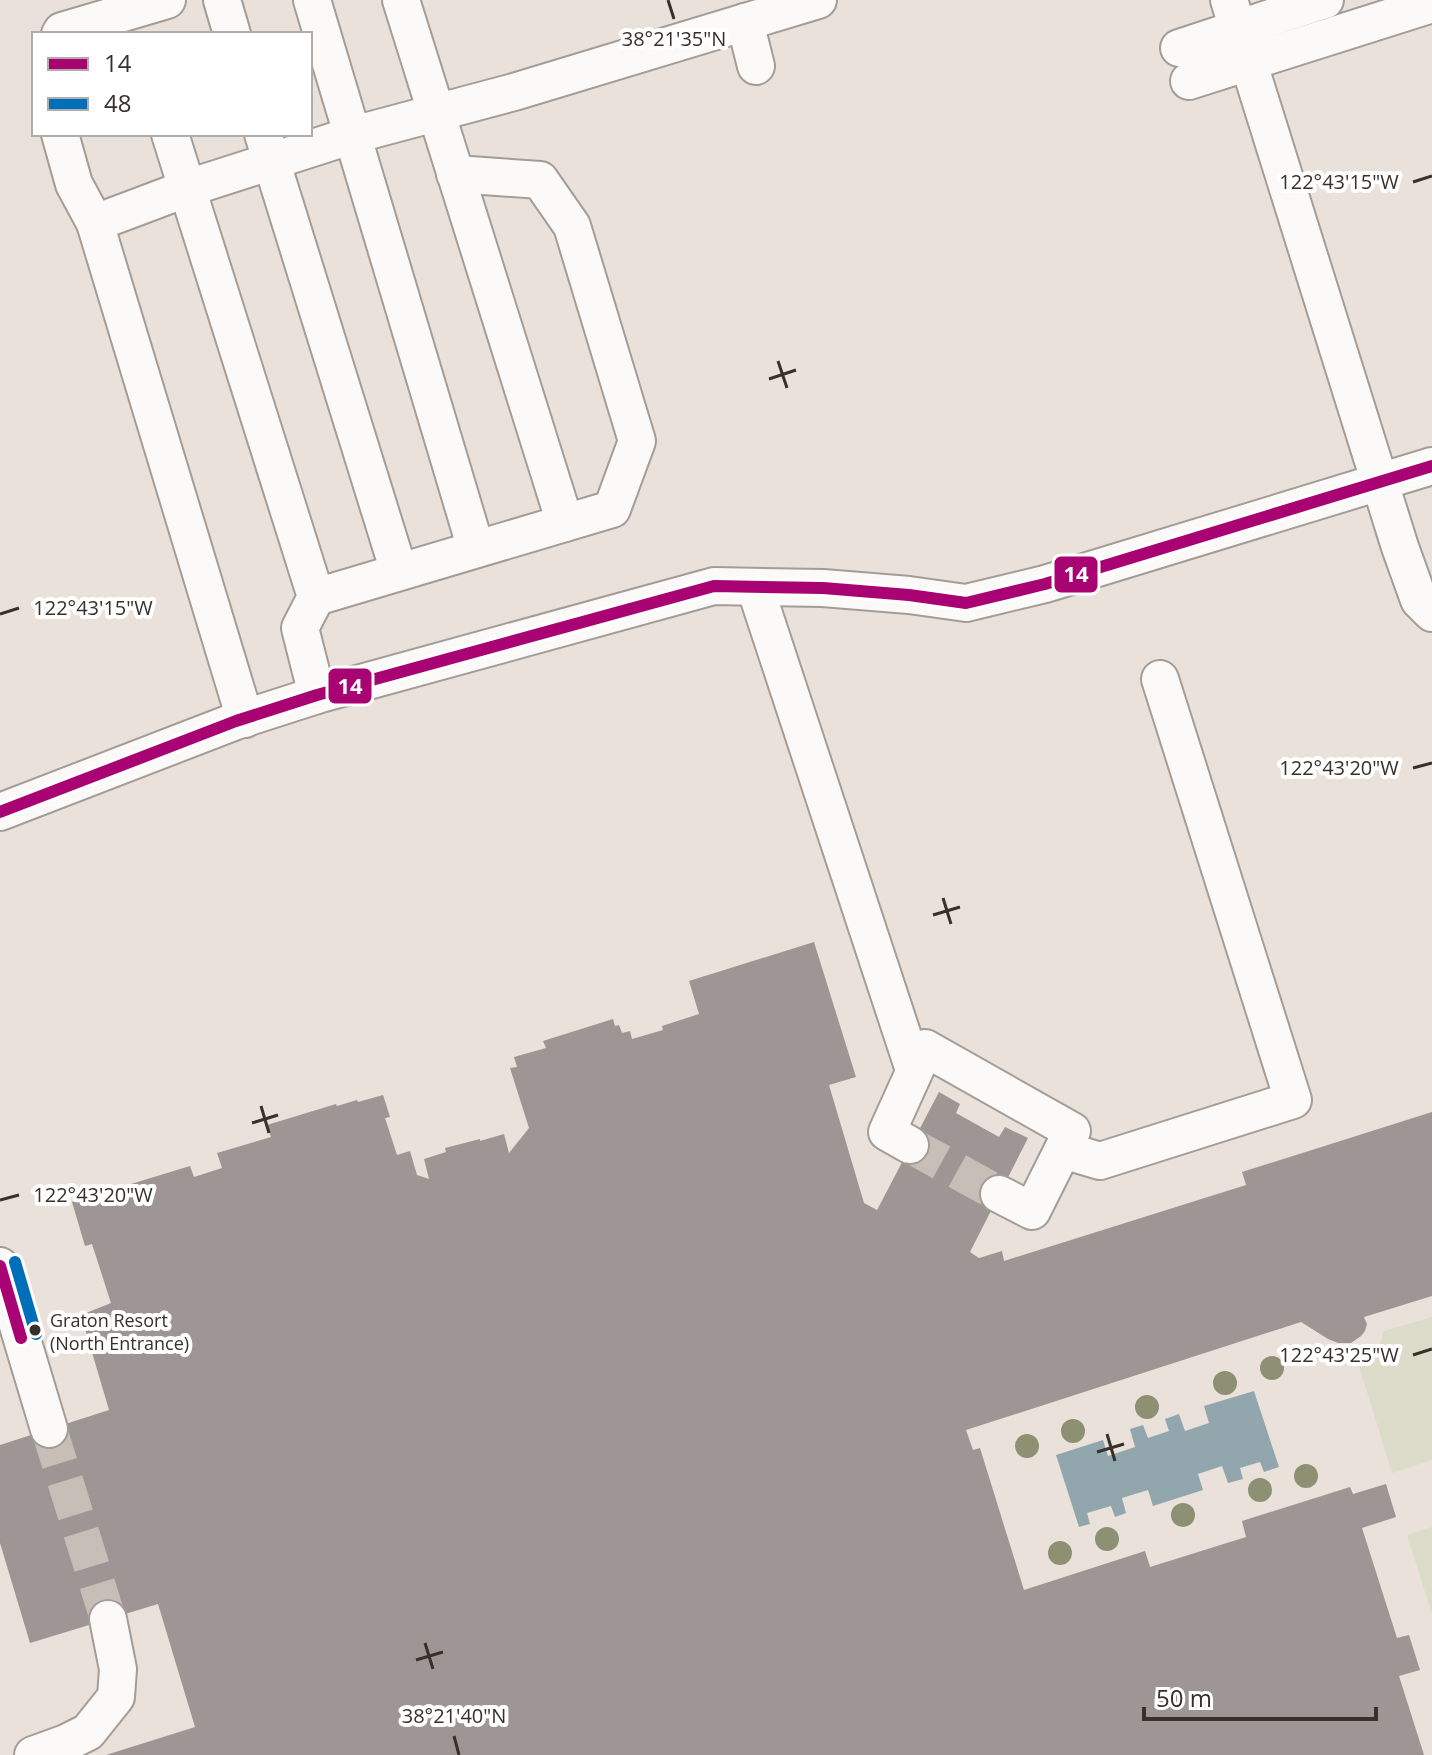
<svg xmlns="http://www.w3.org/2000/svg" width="1432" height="1755" font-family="'Open Sans',sans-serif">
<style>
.green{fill:#dbddca}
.water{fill:#91a7ad}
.building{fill:#9e9595}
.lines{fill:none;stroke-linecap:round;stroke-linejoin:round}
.minor-tunnel{stroke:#c6beb7;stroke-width:36;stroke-dasharray:36 18;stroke-linecap:butt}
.minor-casing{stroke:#a49d97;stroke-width:40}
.minor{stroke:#fcfaf9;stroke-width:36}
.bus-1-casing{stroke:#fff;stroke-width:18}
.bus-2-casing{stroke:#fff;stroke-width:18}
.bus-1{stroke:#a90272;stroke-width:12}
.bus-2{stroke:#006fba;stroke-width:12}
.tree{fill:#8d9073}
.ticks{fill:none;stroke:#37302b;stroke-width:3}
.bus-dot{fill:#37302b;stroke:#fff;stroke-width:3}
.labels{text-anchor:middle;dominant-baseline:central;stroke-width:8;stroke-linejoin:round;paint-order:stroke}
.bus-label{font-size:18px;fill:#37302b;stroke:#fff;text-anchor:start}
.ticks-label{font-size:20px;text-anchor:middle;fill:#37302b;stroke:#fff;stroke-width:8;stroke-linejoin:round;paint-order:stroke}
.line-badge{stroke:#fff;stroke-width:3}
.badge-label{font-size:22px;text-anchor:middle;font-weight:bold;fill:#fff}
</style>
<rect width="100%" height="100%" fill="#eae1da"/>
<g class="green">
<path d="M1432,1317V1460L1392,1473L1359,1366C1374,1358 1380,1348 1384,1331Z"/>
<path d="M1432,1527V1614L1407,1535Z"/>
</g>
<path class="water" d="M1254,1391L1279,1467L1264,1472L1260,1462L1240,1468L1243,1479L1228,1483L1222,1466L1198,1474L1203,1490L1153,1506L1148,1490L1122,1498L1126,1513L1115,1517L1111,1506L1087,1513L1090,1524L1079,1527L1056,1455L1103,1440L1108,1456L1135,1447L1130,1429L1143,1425L1148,1438L1169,1431L1165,1419L1179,1414L1185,1431L1209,1423L1204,1406Z"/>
<path class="building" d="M814,942L856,1077L829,1085L864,1203L877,1210L939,1092L960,1104L956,1113L999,1137L1005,1127L1028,1138L970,1252L979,1258L1002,1251L1004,1261L1246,1185L1242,1172L1432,1112V1296L1364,1317L1367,1324L1365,1331L1361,1336L1351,1343H1338L1328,1339L1301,1322L966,1430L973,1450L980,1448L1024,1590L1145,1551L1150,1567L1246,1537L1242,1521L1350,1487L1353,1494L1386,1484L1396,1517L1362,1528L1397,1638L1409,1635L1420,1670L1399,1676L1424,1755H106L195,1727L158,1604L30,1643L0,1543V1445L109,1410L81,1315L111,1303L92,1244L85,1246L72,1202L190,1166L194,1177L222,1168L217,1153L271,1137L267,1125L336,1104L337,1106L357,1100L358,1102L383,1095L390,1117L385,1118L397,1155L410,1151L417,1175L429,1179L424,1159L446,1152L445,1148L480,1139V1141L504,1134L509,1153L529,1128L510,1068L517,1067L514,1057L546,1048L543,1041L613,1019L615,1026L619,1025L622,1033L630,1031L632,1039L663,1030L662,1026L699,1014L689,981Z"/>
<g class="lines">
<g class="minor-tunnel">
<path d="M910,1145L999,1194"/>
<path d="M49,1429L108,1619"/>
</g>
<defs>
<g id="minor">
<path d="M222,0L232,34"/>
<path d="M312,0L476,549"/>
<path d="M401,0L565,523"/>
<path d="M1229,0L1400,547L1419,600L1432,613"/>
<path d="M745,22L756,66"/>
<path d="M60,34L62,31L167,0"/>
<path d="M1179,48L1325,0"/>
<path d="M1189,81L1432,4"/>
<path d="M60,134L74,184L95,223L245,719"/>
<path d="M170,134L316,597L300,628L317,695"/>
<path d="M263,134L399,572"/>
<path d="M95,223L188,188L353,135L514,92L818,0"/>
<path d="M755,587L914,1070"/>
<path d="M316,597L612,509L637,441L572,226L540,180L455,174"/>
<path d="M0,812L236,721L317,695L714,586L823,588L909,595L966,603L1045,584L1432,466"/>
<path d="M910,1145L887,1132L925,1048L1072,1131L1032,1211L999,1194"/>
<path d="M1063,1150L1100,1161L1293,1100L1160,679"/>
<path d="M0,1266L49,1429"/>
<path d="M33,1755L66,1743L88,1732L116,1697L118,1669L108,1619"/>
</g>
</defs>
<use href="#minor" class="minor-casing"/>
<use href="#minor" class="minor"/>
<defs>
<g id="bus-1">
<path d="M0,812L236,721L317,695L714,586L823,588L909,595L966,603L1045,584L1432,466"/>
<path d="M0,1266L21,1338"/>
</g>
<path id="bus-2" d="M15,1262L36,1334"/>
</defs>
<use href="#bus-1" class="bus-1-casing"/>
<use href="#bus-2" class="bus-2-casing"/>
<use href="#bus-1" class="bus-1"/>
<use href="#bus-2" class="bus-2"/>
</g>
<g class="tree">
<circle cx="1272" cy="1368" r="12"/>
<circle cx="1225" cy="1383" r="12"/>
<circle cx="1147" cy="1407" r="12"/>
<circle cx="1073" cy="1431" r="12"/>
<circle cx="1027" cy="1446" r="12"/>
<circle cx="1306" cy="1476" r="12"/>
<circle cx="1260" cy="1490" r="12"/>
<circle cx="1183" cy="1515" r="12"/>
<circle cx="1107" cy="1539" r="12"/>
<circle cx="1060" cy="1553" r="12"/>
</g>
<path class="ticks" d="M668,0L674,19M1413,182L1432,176M778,361L787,388M769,379L796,370M0,614L19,608M1413,768L1432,763M943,898L951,924M933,915L960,907M261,1106L269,1133M252,1123L278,1115M0,1200L19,1195M1413,1355L1432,1349M1107,1434L1115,1461M1097,1452L1124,1444M425,1643L433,1669M416,1660L443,1652M454,1736L459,1755"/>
<circle class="bus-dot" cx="35" cy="1330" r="7"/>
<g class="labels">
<g class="bus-label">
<text x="50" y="1320">Graton Resort<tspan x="50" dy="23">(North Entrance)</tspan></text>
</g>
</g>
<g class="ticks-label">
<text x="674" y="46">38°21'35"N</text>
<text x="1339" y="189">122°43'15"W</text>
<text x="93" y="615">122°43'15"W</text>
<text x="1339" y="775">122°43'20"W</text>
<text x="93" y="1202">122°43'20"W</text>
<text x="1339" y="1362">122°43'25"W</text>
<text x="454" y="1723">38°21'40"N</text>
</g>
<g class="line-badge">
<rect x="1053" y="555" width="46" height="39" rx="8" fill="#a90272"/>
<rect x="327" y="667" width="46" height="38" rx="8" fill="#a90272"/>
</g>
<g class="badge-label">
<text x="1076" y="582">14</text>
<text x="350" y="694">14</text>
</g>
<rect x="32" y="32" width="280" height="104" fill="#ffffff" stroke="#afacaa" stroke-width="2"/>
<rect x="48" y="58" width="40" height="12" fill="#a90272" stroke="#afacaa" stroke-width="2"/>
<text x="104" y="72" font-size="24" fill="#37302b">14</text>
<rect x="48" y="98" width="40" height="12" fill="#006fba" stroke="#afacaa" stroke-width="2"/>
<text x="104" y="112" font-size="24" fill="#37302b">48</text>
<path d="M1144 1707v12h232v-12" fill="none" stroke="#37302b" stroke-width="4"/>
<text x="1156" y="1707" font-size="24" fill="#37302b" stroke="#ffffff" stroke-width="6" paint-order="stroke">50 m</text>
</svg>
